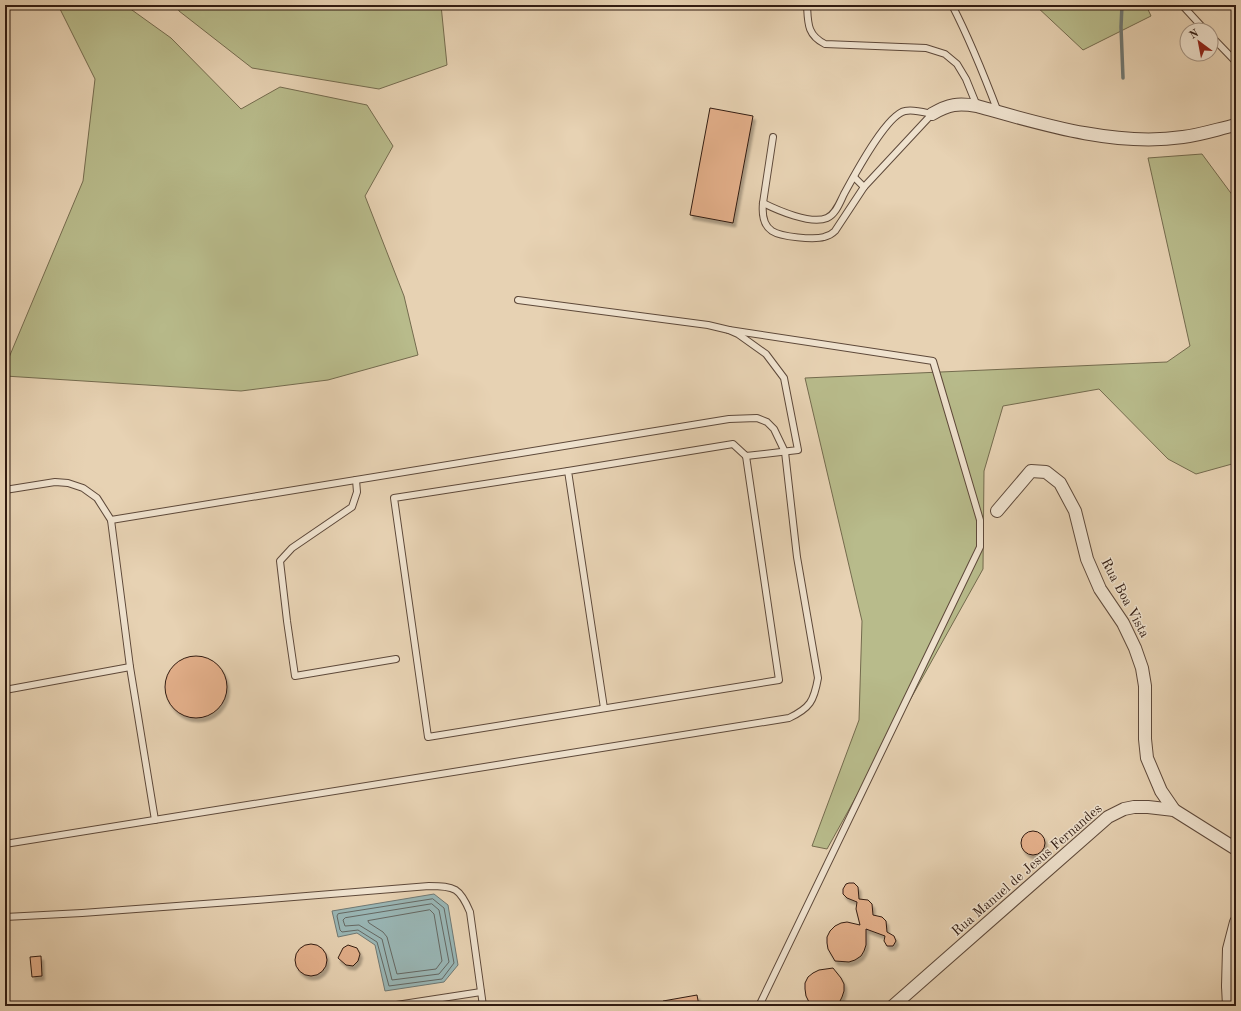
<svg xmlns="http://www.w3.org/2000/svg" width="1241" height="1011" font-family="'Old Standard TT',serif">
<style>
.green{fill:#b8bb8b;stroke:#746b4e}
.water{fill:#99b6b5;stroke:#6f7873}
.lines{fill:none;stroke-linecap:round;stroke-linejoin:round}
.shore{stroke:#656863;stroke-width:1}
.stream{stroke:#6f7873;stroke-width:3.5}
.building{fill:#e3af8a;stroke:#311b11;filter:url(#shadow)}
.service-casing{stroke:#5e493a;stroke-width:8}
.minor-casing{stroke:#5e493a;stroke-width:14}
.service{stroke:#efe2ce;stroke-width:6}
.minor{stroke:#efe2ce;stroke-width:12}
.labels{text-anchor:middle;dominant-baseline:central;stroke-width:3;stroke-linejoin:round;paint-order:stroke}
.street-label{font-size:14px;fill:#311b11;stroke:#efe2ce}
</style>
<defs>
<filter id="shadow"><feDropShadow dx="2.5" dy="4" stdDeviation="1" flood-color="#0004"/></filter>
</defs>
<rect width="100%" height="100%" fill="#e7d2b3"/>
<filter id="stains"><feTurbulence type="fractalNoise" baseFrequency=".005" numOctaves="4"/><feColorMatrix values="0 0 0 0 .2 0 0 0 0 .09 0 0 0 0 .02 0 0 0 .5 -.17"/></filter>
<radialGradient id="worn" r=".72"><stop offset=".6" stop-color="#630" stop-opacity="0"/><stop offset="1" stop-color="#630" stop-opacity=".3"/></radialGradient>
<g class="green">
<path d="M58,5H125L171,38L241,109L280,87L367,105L393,146L365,196L404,296L418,355L328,380L241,391L5,376V367L83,181L95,79Z"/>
<path d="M177,5H441L447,65L379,89L252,68L179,11Z"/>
<path d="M1035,5H1146L1151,16L1083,50Z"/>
<path d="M1202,154L1236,200V458L1232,464L1196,474L1168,459L1099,389L1003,406L984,471L983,569L827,849L812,846L859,720L862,621L805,378L1167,362L1190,346L1148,158Z"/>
</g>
<path class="water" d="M434,894L448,905L458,965L444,982L385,991L375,945L357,933L338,937L332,911Z"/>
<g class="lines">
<g class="shore">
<path d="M433,899L444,908L454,963L442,979L389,986L377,942L358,930L342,932L340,930L337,916L338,914Z"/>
<path d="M432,904L439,910L449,962L439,974L392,980L382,939L359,925L345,926L343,920L345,918Z"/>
<path d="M430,910L434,914L442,961L436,969L397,974L387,937L383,932L369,923L368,921Z"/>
</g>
<path class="stream" d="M1122,5L1121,27L1123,78"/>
</g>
<g class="building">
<path d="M710,108L753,116L733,223L690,215Z"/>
<circle cx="196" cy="687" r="31"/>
<circle cx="1033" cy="843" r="12"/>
<path d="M849,883H854L858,887L859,899L868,900L872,904L873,915L882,917L886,921L887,932L894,936L896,941L893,946H887L884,941L885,936L866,929V945L864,951L861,956L855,960L849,962L835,961L828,949L827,943V937L830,931L835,926L841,923L847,922L860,925L856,909L857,902L847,898L843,894V889L846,884Z"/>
<circle cx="311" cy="960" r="16"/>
<path d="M348,945L357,948L360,954L358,961L353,966L346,965L338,958L343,948Z"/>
<path d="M41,956L42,976L32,977L30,957Z"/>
<path d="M833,968L841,978L844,984V991L842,997L839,1003L834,1006H814L809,1002L806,996L805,989V983L808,977L813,973L819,970Z"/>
<path d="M697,995L699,1006H663V1001Z"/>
</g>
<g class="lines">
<defs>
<g id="service">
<path d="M807,5C808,23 807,35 825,44L926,48L945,54L957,64L966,79L977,106"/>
<path d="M952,5C970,40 984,75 998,112"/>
<path d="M1182,5L1205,30"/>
<path d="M1211,36L1236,62"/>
<path d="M773,137L763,203C762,213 763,225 772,231C781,237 814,240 824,237C829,236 832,234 835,231L864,187L932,114"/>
<path d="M854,177L864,187"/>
<path d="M763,203C777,210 811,225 827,218C836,214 840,202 844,194C854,176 886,115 905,111C913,109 923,112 932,114"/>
<path d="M518,300L708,325L729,330L738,334L766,354L784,378L798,450L746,456L733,444L568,471L604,708"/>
<path d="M729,330L933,361L980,520V547L759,1006"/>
<path d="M568,471L394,498L428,737L779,680L746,456"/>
<path d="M356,480L357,492L352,507L292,548L280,561L287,621L295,676L396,659"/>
<path d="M5,490L55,482L68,483L83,488L97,498L111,520L130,667L155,820"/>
<path d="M5,690L130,667"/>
<path d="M5,844L789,718C810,708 814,701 818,678L797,557L785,452L774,429L767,422L757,418L729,419L111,520"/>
<path d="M5,917L82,913L244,901L429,886C455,886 460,888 470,912L483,1006"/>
<path d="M390,1006L481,992"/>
</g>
<g id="minor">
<path d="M932,114C949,104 958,103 977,106C1041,124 1115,147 1183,137C1200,135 1218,129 1236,125"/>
<path d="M997,511L1031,471L1046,472L1060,483L1075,511L1087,559L1100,589L1123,623L1135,648L1142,668L1145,686V739L1147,758L1161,791L1174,810"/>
<path d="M1236,922L1229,949L1228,986L1236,996"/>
<path d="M1228,986L1229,1006"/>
<path d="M893,1006L1108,817L1124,809L1134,807H1148L1174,810L1236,849"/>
</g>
</defs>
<use href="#service" class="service-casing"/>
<use href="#minor" class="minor-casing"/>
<use href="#service" class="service"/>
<use href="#minor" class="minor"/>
</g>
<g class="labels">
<g class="street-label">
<text transform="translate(1125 598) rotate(62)">Rua Boa Vista</text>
<text transform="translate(1027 870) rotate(-41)">Rua Manuel de Jesus Fernandes</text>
</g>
</g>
<rect width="1241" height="1011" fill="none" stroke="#e7d2b3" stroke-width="20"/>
<rect x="6" y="6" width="1229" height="999" fill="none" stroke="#311b11" stroke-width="2"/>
<rect x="10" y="10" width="1221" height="991" fill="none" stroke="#311b11"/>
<g transform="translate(1199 42) rotate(328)"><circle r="19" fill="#efe2ce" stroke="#a39282"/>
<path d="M0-3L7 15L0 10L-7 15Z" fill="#8f2418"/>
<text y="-6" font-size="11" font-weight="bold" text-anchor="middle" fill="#311b11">N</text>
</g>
<rect width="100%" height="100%" filter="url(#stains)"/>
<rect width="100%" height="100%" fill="url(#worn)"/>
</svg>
